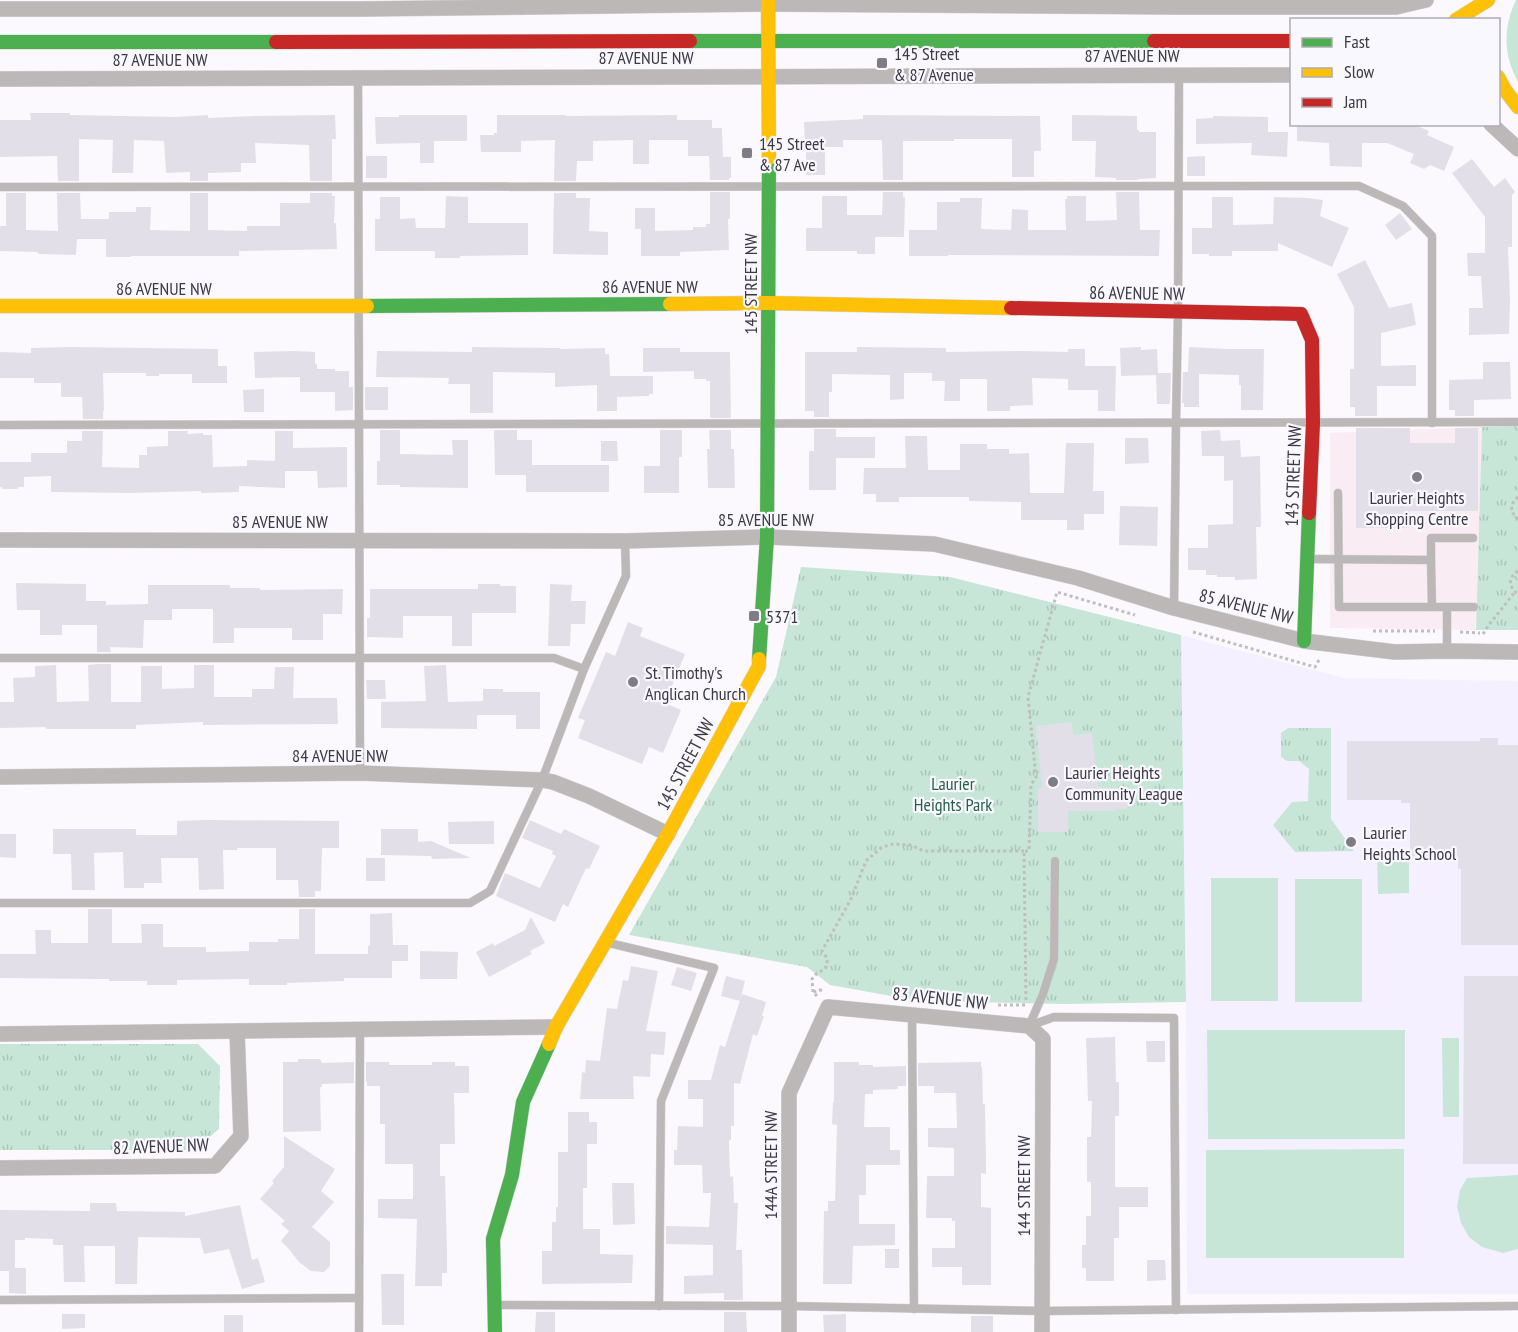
<svg xmlns="http://www.w3.org/2000/svg" width="1518" height="1332" font-family="'PT Sans Narrow',sans-serif">
<style>
.commercial{fill:#f9ecf2}
.built{fill:#f5f0ff}
.grass{fill:#c7e6d8}
.park{fill:url(#park-tufts)}
.building{fill:#e3dfe9}
.lines{fill:none;stroke-linecap:round;stroke-linejoin:round}
.lane-casing{stroke:#d5d3d8;stroke-width:9}
.street-casing{stroke:#d5d3d8;stroke-width:16}
.fast-casing{stroke:#d5d3d8;stroke-width:15}
.slow-casing{stroke:#d5d3d8;stroke-width:15}
.jam-casing{stroke:#d5d3d8;stroke-width:15}
.path{stroke:#c1bec0;stroke-width:3;stroke-dasharray:3 3;stroke-linecap:butt}
.lane{stroke:#bdb8b8;stroke-width:8}
.street{stroke:#bdb8b8;stroke-width:15}
.fast{stroke:#4caf50;stroke-width:14}
.slow{stroke:#ffc107;stroke-width:14}
.jam{stroke:#c62828;stroke-width:14}
.poi-dot{fill:#7f7c85;stroke:#faf8ff;stroke-width:2}
.labels{text-anchor:middle;dominant-baseline:central;stroke-width:4.5;stroke-linejoin:round;paint-order:stroke}
.poi-label{font-size:18px;fill:#3c3844;stroke:#faf8ff;text-anchor:start}
.street-label{font-size:18px;fill:#3c3844;stroke:#faf8ff}
.park-label{font-size:18px;fill:#246147;stroke:#faf8ff}
</style>
<defs>
<pattern id="park-tufts" width="24" height="20" patternUnits="userSpaceOnUse" patternTransform="scale(1.5)"><rect width="24" height="20" fill="#c7e6d8"/><path d="M3 7l-1-3M5 7V3M7 7l1-3M15 17l-1-3M17 17v-4M19 17l1-3" fill="none" stroke="#acc6bb"/></pattern>
</defs>
<rect width="100%" height="100%" fill="#fbf9fe"/>
<path class="commercial" d="M1482,427L1476,630L1330,628V433Z"/>
<path class="built" d="M1181,635L1344,678L1518,681V1294H1187L1186,1002Z"/>
<g class="grass">
<path d="M1516,0H1518V82C1503,55 1503,27 1516,0Z"/>
<path d="M1409,856V893L1378,894L1377,857Z"/>
<rect x="1211" y="878" width="67" height="123"/>
<rect x="1295" y="879" width="67" height="123"/>
<path d="M1207,1030H1405V1139H1208Z"/>
<path d="M1442,1038H1459V1117H1443Z"/>
<path d="M1404,1149V1258H1206V1150Z"/>
<path d="M1518,1175V1249L1503,1253L1482,1247L1469,1237L1461,1223L1457,1207L1460,1190L1467,1178Z"/>
</g>
<g class="park">
<path d="M1518,426V630H1476L1482,427Z"/>
<path d="M801,567L950,577L1181,635L1186,1002L1064,1004L919,1001L830,985L807,967L629,935L776,677Z"/>
<path d="M1288,728H1331V819L1354,851L1295,852L1273,825L1292,802L1308,801L1309,769L1299,761H1287L1281,757V733Z"/>
<path d="M0,1044H198L220,1066L219,1129L195,1150H0Z"/>
</g>
<g class="building">
<path d="M30,113H70V115L176,117L208,115V118L255,116L335,115L336,139H332V181H310L309,145L255,143L256,163H241V172L208,173V181H190V172L166,173L164,141L134,140L133,173H112L113,140L79,139V181H58L57,156L0,157V120H31Z"/>
<path d="M399,115H467V141H434V163H420V143L376,144L375,117H399Z"/>
<path d="M497,115H566V116L677,115V120H712V128H722L723,157H731V178H729V180H710L709,156H688V140H649V164H633V140L593,141V161H577L576,181H554L555,140L521,141V152H481L480,135H494V133H497Z"/>
<path d="M863,115L1040,116L1041,151H1034V177H1012V139H954V141H903V180H883L882,140H843V147H825V175H806V148H805L804,122L863,119Z"/>
<path d="M1072,115L1137,116V130H1139V132H1156V178L1138,179V180H1116V178L1095,177L1096,141H1072Z"/>
<path d="M1213,116L1268,117V132H1288L1287,157L1251,155L1252,143L1196,144V119L1213,118Z"/>
<path d="M1297,124H1413L1429,131L1427,135L1454,147L1444,171L1430,165L1424,169L1410,163L1414,154L1387,143H1362V167L1330,166L1329,143L1297,141Z"/>
<rect x="366" y="156" width="21" height="22"/>
<path d="M1205,156V176H1187V157Z"/>
<path d="M1472,159L1494,187L1505,178L1515,192L1512,195V247H1508L1510,300L1509,334L1469,335V308H1483L1481,276H1468L1467,253H1485V217L1452,173Z"/>
<path d="M710,192H730V219H728L729,250L680,252V256H641V229H635V208H655V231L693,230V227H706V224H710Z"/>
<path d="M883,192H903V197H905L904,237H875V254H857V251H806V228H822V196H847V215H882Z"/>
<path d="M1116,192H1139L1140,230H1160L1159,256L948,255V256H909V230H937V202H960V198H982L981,229L1011,230L1012,209L1028,210V230H1066L1065,199H1067V196H1086V221L1117,220Z"/>
<path d="M6,193H26V230L58,231L57,193H80L81,219H109V212H136V207H151L150,230L190,231V193H208V230L247,231V226H280V203H310V193H332V196H335L334,223H336L337,249L239,251V256H131V257H106V239H77L76,255L38,254V252L0,251V226H6Z"/>
<path d="M554,193H576V198H590L589,231L608,232V255L553,254Z"/>
<path d="M446,196L468,197V223H528V255L460,256V258H435V251H375V219H380V197H400V219L415,218L416,228H445Z"/>
<path d="M1212,197H1233V225L1273,224L1274,197L1308,198H1307L1323,200L1320,216L1349,228L1332,267L1278,243V251H1232V256H1209V254H1192V228H1212Z"/>
<path d="M1400,213L1412,229L1396,240L1385,225Z"/>
<path d="M1365,260L1389,308L1412,303L1416,325L1381,333V366L1416,365V386H1377V416H1355V407H1350V369H1354V307L1337,274Z"/>
<path d="M70,347L218,349V366H227V383H192V374H159V376H146V373H103L104,411H103V419H83L82,397H61V383H34V378H0V352L31,353V348Z"/>
<path d="M472,347L560,348V349L605,348V354H609L610,376H653V394H649V396L617,397V411H597V385L555,387V373L493,372V413H470V384H448L449,378L376,377L377,351L472,352Z"/>
<path d="M857,347L946,348V352L1022,351L1068,352V349H1085V366H1116L1115,411H1098V390H1068V379L1032,378L1033,405L1010,406V411H987V379H960V401H944L945,381H932V373H904V399L890,400V375L832,374V392H829V417H814V411H805V352H857Z"/>
<path d="M1141,347V350L1157,349L1158,373H1171L1170,404H1157L1156,375L1121,376L1120,348Z"/>
<path d="M1189,347L1227,349H1264L1263,410H1241V385H1239V375L1199,374V407H1184V403H1182L1183,372H1188Z"/>
<path d="M643,348H680V352H730L731,418H710V381H706V379H694V371L643,372Z"/>
<path d="M293,351L315,352V364H317V369H335V371H349V387H353V410L335,411V392H300V377L255,378L254,352Z"/>
<path d="M1483,362H1510L1511,399L1474,400V416H1455V410H1449V380L1483,379Z"/>
<rect x="365" y="387" width="23" height="23"/>
<path d="M264,389V412H244L243,390Z"/>
<path d="M1356,428H1410V443H1455V428H1478V511H1410V528H1356Z"/>
<path d="M814,429H836V437H875V458H836V490H809V451H814Z"/>
<path d="M380,430H400V454L453,455L452,440H468V488L400,487V485H377V461H380Z"/>
<path d="M494,430H517V440H532V465H609V492H526V475H495Z"/>
<path d="M660,430H682V457H679V493H644V466H660Z"/>
<path d="M710,430H731V449H734L735,488H708L707,449H710L709,431Z"/>
<path d="M1220,430L1221,441L1240,440L1241,457L1260,456L1261,527H1256L1257,579L1235,580V577H1217V575H1206V570H1188V548H1208V525L1233,524V480L1224,481V456H1202L1201,431Z"/>
<path d="M82,431H103L102,467L139,468V455H147V447L168,446V431H188L187,434L203,433V435H212L213,467L247,466V460L275,461V431H293V448L347,447V487L318,488L317,471H285V488L239,486V492L201,493V491L131,493L51,492V476L24,477V487H18V489H2V487H0V462H31V453H67V441H82Z"/>
<path d="M905,436H927L928,470H960V444H987V449H1009V454L1029,453L1030,493H1064L1066,443H1094L1093,491H1104V514H1084V530H1067V520H1021V502L969,501V497H899V502H876V494H863L864,468H906Z"/>
<path d="M1125,438H1148L1149,463L1125,464Z"/>
<path d="M601,441H617L618,461H601Z"/>
<path d="M1120,506L1158,507L1157,546L1119,545Z"/>
<path d="M16,583L86,584V601H106V605L148,604V585H230V588H260V590L343,589L342,614H323V640H292V628H234V643H213V609H172V620H144L143,648L110,647L111,652H97V625H62V635H40V610H17Z"/>
<path d="M478,584H500V586H516V613H472V646H452V616H403V638L367,637V618H370V589H478Z"/>
<path d="M550,584L572,585L571,601H586L585,624H571L570,646H548Z"/>
<path d="M628,622L643,628L640,636L685,654L665,703L681,710L663,753L649,747L642,764L578,738L585,720L578,718L606,652L615,656Z"/>
<path d="M97,664H111V702H141V666H162V689L194,688V665H214V697H252V689H274L275,667H294L293,698H337L338,724L203,725V722L136,725V729H46V727L0,728V702H14L13,678L35,677V666L56,665L57,702L89,701L88,665Z"/>
<path d="M446,665L448,702L483,701V689H503V692H540V729H516V715H477V729L381,728V702L426,701L424,666Z"/>
<path d="M366,680H385L386,699H367Z"/>
<path d="M1072,722L1073,735L1092,733L1098,787L1127,789V809H1116V811H1068V832H1038V788H1042L1036,726Z"/>
<path d="M1480,738H1498V745H1518V945H1461V869H1458V859H1410V803H1401V800H1347V741H1480Z"/>
<path d="M206,820L339,821V848H322L321,891H315V897H299L298,880H276V848H237V850H223L224,889L199,890L198,858H161L162,883H144V888H124L123,852L94,853L95,890H72L71,854H53V829H136V835H177V821Z"/>
<path d="M530,820L561,834L564,829L600,846L589,869L586,868L568,907L563,904L555,922L496,896L505,873L540,888L556,856L552,854L553,851L522,838Z"/>
<path d="M494,821V844H449L448,822Z"/>
<path d="M381,829H418V842L431,841L471,858L432,859L431,856L381,855Z"/>
<path d="M0,834H16V858L0,857Z"/>
<rect x="366" y="858" width="19" height="23"/>
<path d="M88,909H112V943H142L141,924H163V947H206V952L249,951V942H278V939H299V909H315V954H368V946L370,945V914L392,913L393,945H408V961H392V978H344V981L287,983V985H249V979L177,980V985H147V981H109V979H99L0,978V954H36L35,930H51V943H88Z"/>
<path d="M531,917L545,943L530,951L532,954L489,977L476,952L493,943L494,946L525,930Z"/>
<path d="M420,951L458,952L457,979H420Z"/>
<path d="M631,966L658,971L646,1031L666,1032L664,1055L651,1054L650,1077L633,1076L634,1099H580L582,1072L585,1073L586,1060L600,1061L607,1008L617,1009L623,980L628,981Z"/>
<path d="M677,967L697,973L691,991L671,985Z"/>
<path d="M726,976L745,981L740,1001L721,996Z"/>
<path d="M1464,976H1518V1164H1463Z"/>
<path d="M742,994L766,1002L762,1016H764L757,1036L753,1034L740,1084L734,1083V1126H731V1140H729L730,1177L733,1176L734,1203H738L736,1250H742L743,1300H724V1293L684,1294V1276L713,1275V1245L666,1244V1226L709,1227L711,1193H703L702,1165H674V1150H677L678,1126L703,1127V1099H688V1080H711L720,1045L725,1047Z"/>
<path d="M1115,1037L1116,1082H1119V1116H1115V1187H1148V1207H1119V1238H1114V1281H1086V1268H1082V1245H1086V1216H1091V1182H1087V1137H1091L1092,1101H1088L1086,1038Z"/>
<path d="M1146,1041H1165V1062H1147Z"/>
<path d="M298,1059H320L322,1063L354,1062V1083L322,1084V1087H320L321,1131L283,1132V1062H298Z"/>
<path d="M366,1062H389V1065H432V1062H455V1066H469V1093H454L455,1144H440V1176H445L447,1250V1273H442V1286H415L417,1219L378,1218V1199H413V1164H385V1124H380V1086H367V1082H366Z"/>
<path d="M834,1062H859V1065H873V1067L906,1066V1086H898V1089L873,1090V1094H865L864,1127H890V1150H900V1165H866V1195H859V1224H895V1245L853,1246L852,1284H823L824,1211H828V1201H835L837,1125L832,1124L833,1102H834Z"/>
<path d="M981,1062V1067H982L983,1104H985L986,1159V1174L981,1173V1207L991,1208V1285H962V1267H932V1248H955V1221H952V1218H926L927,1176H954V1148L928,1147V1128H957L956,1093H934V1086H918V1063Z"/>
<path d="M568,1112H589V1122H597V1144H587V1188H583V1229H600V1254L633,1255L632,1283L542,1284V1251H552V1222H556V1207H558V1152H568Z"/>
<path d="M284,1136L335,1169L321,1191L334,1202L312,1227L330,1242V1266L324,1272L311,1271L299,1262L288,1248L281,1241L289,1231L281,1224L285,1221L260,1199L274,1183L272,1181L284,1167Z"/>
<path d="M612,1183H634L635,1224L613,1225Z"/>
<path d="M90,1203H116L117,1211L185,1212V1216L240,1205L252,1260L258,1258L265,1282L242,1289L229,1249L204,1254L200,1238L138,1237L137,1284H115V1246H84L85,1282H64L63,1245H53V1239L25,1238V1240H15V1268H26V1294L9,1293V1271H0V1210L90,1211Z"/>
<rect x="885" y="1249" width="14" height="19"/>
<path d="M1147,1260H1165L1166,1280L1147,1281Z"/>
<path d="M381,1274H404V1325H382Z"/>
<path d="M536,1312H555V1332H535Z"/>
<path d="M724,1312H746L747,1332H724Z"/>
<path d="M62,1314H85V1328L62,1329Z"/>
<path d="M846,1314V1332H824L823,1315Z"/>
<rect x="224" y="1315" width="19" height="17"/>
<rect x="971" y="1316" width="22" height="16"/>
</g>
<g class="lines">
<defs>
<g id="lane">
<path d="M358,78L360,773"/>
<path d="M0,187L1359,186L1403,206L1432,236V423"/>
<path d="M0,425L1518,422"/>
<path d="M1338,493L1339,607H1474"/>
<path d="M1309,559L1431,560L1432,607"/>
<path d="M1431,560V538H1473"/>
<path d="M1174,608L1176,423L1178,312L1179,74"/>
<path d="M1447,651V608"/>
<path d="M0,658H554L584,669"/>
<path d="M0,903H470L490,891L542,780L584,669L626,576L625,541"/>
<path d="M609,943L714,968L661,1101L659,1306"/>
<path d="M912,1015L914,1309"/>
<path d="M1029,1026L1054,1017L1174,1018L1176,1310"/>
<path d="M1029,1026L1043,994L1054,959L1055,861"/>
<path d="M0,1300L359,1298"/>
<path d="M497,1305L789,1306L1043,1311L1518,1306"/>
<path d="M359,1332L360,1029"/>
</g>
<g id="street">
<path d="M0,9H360L768,4L1179,7H1396L1426,0"/>
<path d="M0,79L1292,75"/>
<path d="M1491,124L1518,149"/>
<path d="M0,540L625,541L767,537L934,544L1078,578L1174,608L1304,641L1395,652L1447,651L1518,652"/>
<path d="M0,777L360,773L542,780L553,782L589,796L668,834"/>
<path d="M0,1034L556,1027"/>
<path d="M0,1168L215,1166L241,1136L237,1031"/>
<path d="M789,1332V1093L828,1007L1029,1026L1043,1039L1042,1332"/>
</g>
<g id="fast">
<path d="M690,41H1154"/>
<path d="M0,42H276"/>
<path d="M367,306L670,304"/>
<path d="M1304,641L1309,513"/>
<path d="M759,659L767,537L769,158"/>
<path d="M495,1332L493,1239L512,1175L523,1102L549,1044"/>
</g>
<g id="slow">
<path d="M768,0L769,158"/>
<path d="M1456,20L1488,0"/>
<path d="M1498,77L1505,90L1518,107"/>
<path d="M670,304L768,303L1011,308"/>
<path d="M0,306H367"/>
<path d="M549,1044L556,1027L668,834L759,666V659"/>
</g>
<g id="jam">
<path d="M1154,41H1292"/>
<path d="M276,42L690,41"/>
<path d="M1011,308L1301,314L1312,340L1313,423L1309,513"/>
</g>
</defs>
<use href="#lane" class="lane-casing"/>
<use href="#street" class="street-casing"/>
<use href="#fast" class="fast-casing"/>
<use href="#slow" class="slow-casing"/>
<use href="#jam" class="jam-casing"/>
<g class="path">
<path d="M1518,497C1509,504 1510,513 1518,519"/>
<path d="M1518,571C1508,577 1508,587 1518,594"/>
<path d="M1373,631H1435"/>
<path d="M1193,632L1315,667L1320,658"/>
<path d="M1460,632L1480,633"/>
<path d="M1483,634L1488,626L1515,592"/>
<path d="M813,992L812,979L817,973L825,969C829,961 827,957 822,951L851,899L866,861L882,847L894,844L910,845L924,851H1024"/>
<path d="M817,996L813,992L820,990L825,991"/>
<path d="M1026,1000L1024,851H1029L1031,785L1036,777L1028,697L1057,592L1135,615"/>
<path d="M998,1005H1025"/>
</g>
<use href="#lane" class="lane"/>
<use href="#street" class="street"/>
<use href="#fast" class="fast"/>
<use href="#slow" class="slow"/>
<use href="#jam" class="jam"/>
</g>
<g class="poi-dot">
<rect x="876" y="57" width="12" height="12" rx="3"/>
<rect x="741" y="147" width="12" height="12" rx="3"/>
<circle cx="1417" cy="477" r="6"/>
<rect x="748" y="610" width="12" height="12" rx="3"/>
<circle cx="633" cy="682" r="6"/>
<circle cx="1053" cy="782" r="6"/>
<circle cx="1351" cy="842" r="6"/>
</g>
<g class="labels">
<g class="poi-label">
<text x="894" y="53">145 Street<tspan x="894" dy="21">&amp; 87 Avenue</tspan></text>
<text x="759" y="143">145 Street<tspan x="759" dy="21">&amp; 87 Ave</tspan></text>
<text x="1417" y="497" text-anchor="middle">Laurier Heights<tspan x="1417" dy="21">Shopping Centre</tspan></text>
<text x="766" y="616">5371</text>
<text x="645" y="672">St. Timothy's<tspan x="645" dy="21">Anglican Church</tspan></text>
<text x="1065" y="772">Laurier Heights<tspan x="1065" dy="21">Community League</tspan></text>
<text x="1363" y="832">Laurier<tspan x="1363" dy="21">Heights School</tspan></text>
</g>
<g class="street-label">
<text x="1132" y="55">87 AVENUE NW</text>
<text x="646" y="57">87 AVENUE NW</text>
<text x="160" y="59">87 AVENUE NW</text>
<text transform="translate(750 284) rotate(-90)">145 STREET NW</text>
<text x="650" y="286">86 AVENUE NW</text>
<text x="164" y="288">86 AVENUE NW</text>
<text transform="translate(1137 293) rotate(1)">86 AVENUE NW</text>
<text transform="translate(1293 476) rotate(-88)">143 STREET NW</text>
<text x="766" y="519">85 AVENUE NW</text>
<text x="280" y="521">85 AVENUE NW</text>
<text transform="translate(1246 606) rotate(14)">85 AVENUE NW</text>
<text x="340" y="755">84 AVENUE NW</text>
<text transform="translate(685 764) rotate(-62)">145 STREET NW</text>
<text transform="translate(940 998) rotate(6)">83 AVENUE NW</text>
<text transform="translate(161 1146) rotate(-2)">82 AVENUE NW</text>
<text transform="translate(770 1165) rotate(-90)">144A STREET NW</text>
<text transform="translate(1023 1186) rotate(-90)">144 STREET NW</text>
</g>
<g class="park-label">
<text x="953" y="783">Laurier<tspan x="953" dy="21">Heights Park</tspan></text>
</g>
</g>
<rect x="1290" y="18" width="210" height="108" fill="#faf8ff" stroke="#aeabb4" stroke-width="1.5"/>
<rect x="1302" y="38" width="30" height="9" fill="#4caf50" stroke="#aeabb4" stroke-width="1.5"/>
<text x="1344" y="48" font-size="18" fill="#3c3844">Fast</text>
<rect x="1302" y="68" width="30" height="9" fill="#ffc107" stroke="#aeabb4" stroke-width="1.5"/>
<text x="1344" y="78" font-size="18" fill="#3c3844">Slow</text>
<rect x="1302" y="98" width="30" height="9" fill="#c62828" stroke="#aeabb4" stroke-width="1.5"/>
<text x="1344" y="108" font-size="18" fill="#3c3844">Jam</text>
</svg>
